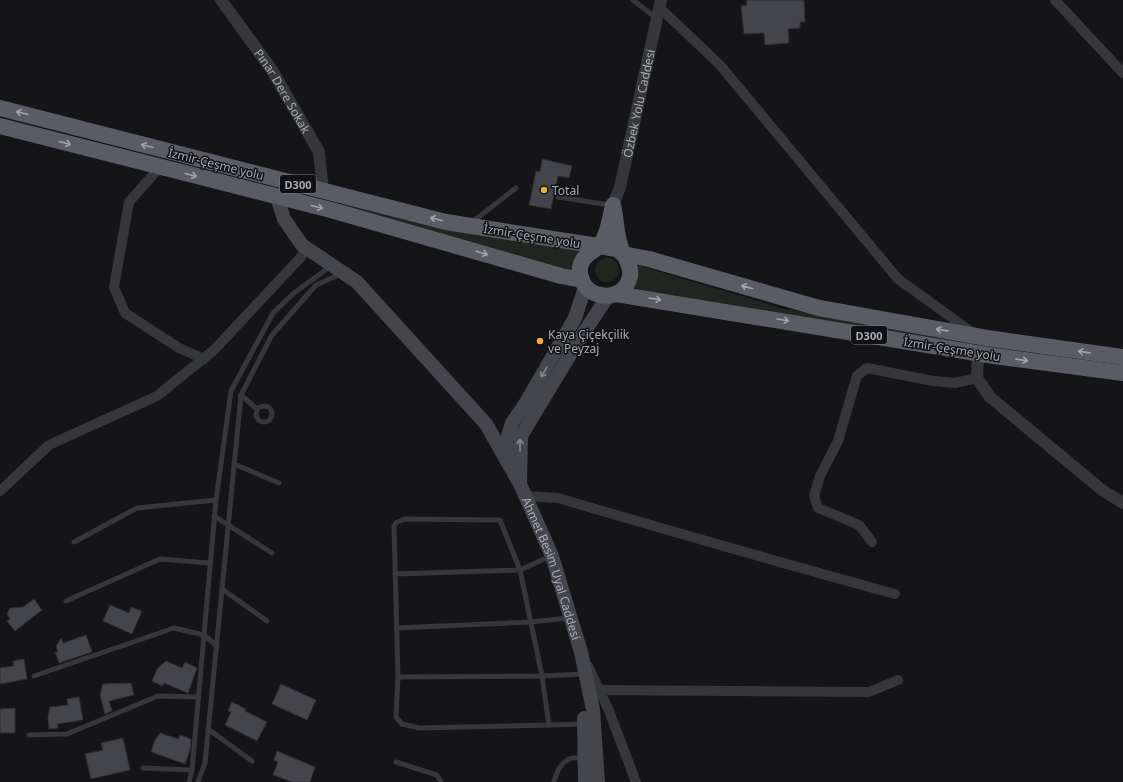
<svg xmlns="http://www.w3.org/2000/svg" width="1123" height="782" font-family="'Noto Sans',sans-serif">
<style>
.green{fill:#1f2620}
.building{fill:#44454a;stroke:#2f2f33}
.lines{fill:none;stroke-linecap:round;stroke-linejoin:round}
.service{stroke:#36373b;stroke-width:5}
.minor{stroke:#36373b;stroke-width:10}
.tertiary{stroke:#36373b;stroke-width:12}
.secondary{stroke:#44464b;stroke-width:14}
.trunk{stroke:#5a5c63;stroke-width:16}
.oneway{stroke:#9fa4ae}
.oneway2{stroke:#848891}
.poi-dot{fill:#eaaf3a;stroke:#101012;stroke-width:1.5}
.labels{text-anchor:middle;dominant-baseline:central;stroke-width:3;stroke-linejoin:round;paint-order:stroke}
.shield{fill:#101012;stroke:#7a7d85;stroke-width:1}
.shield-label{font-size:11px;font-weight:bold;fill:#a7acb6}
.street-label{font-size:12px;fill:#a7acb6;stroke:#101012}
.poi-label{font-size:12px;fill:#a7acb6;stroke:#101012;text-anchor:start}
</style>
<rect width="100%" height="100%" fill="#151517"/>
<g class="green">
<path d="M170,161L417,223L580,252L576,273Z"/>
<circle cx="607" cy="270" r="12"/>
<path d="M637,265L785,309L1048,356L982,348L632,288Z"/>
</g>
<g class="building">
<path d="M746,0H804L805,22H800V28L788,29L789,43L765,45L764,33L744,34L741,6L747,5Z"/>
<path d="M542,159L572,166L569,178L558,176L551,209L529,205L536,171L540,172Z"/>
<path d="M34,599L42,610L15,631L7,621L10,619L7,614L10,608L23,607Z"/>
<path d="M110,605L129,613L131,607L142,611L132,634L103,621Z"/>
<path d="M86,635L92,652L59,663L55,652H58L56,646L61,638L63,643Z"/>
<path d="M24,659L27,679L0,684V668L14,666L13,661Z"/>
<path d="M166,661L182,668L185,662L197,668L188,693L164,683L162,686L152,681L157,669Z"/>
<path d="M131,683L134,695L109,701L112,711L105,714L100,695L103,684Z"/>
<path d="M281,684L316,700L307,720L272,704Z"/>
<path d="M79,697L83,720L57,724L58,728L49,729L48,717L50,707L68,705L67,699Z"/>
<path d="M232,702L246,709L245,711L267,722L257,741L225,725L231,712L228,711Z"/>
<path d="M15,708V733H0V709Z"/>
<path d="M160,733L178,739L180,735L191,739L190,750L185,764L151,752L155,740Z"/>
<path d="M123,738L130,770L91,779L85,754L103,750L101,743Z"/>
<path d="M277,751L315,767L310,782H292L273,775L278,762L274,760Z"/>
</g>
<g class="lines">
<g class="service">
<path d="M633,0L656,18"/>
<path d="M558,197L610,205"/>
<path d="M471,223L516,188"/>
<path d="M241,395L257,409"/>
<circle cx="264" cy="414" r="8"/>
<path d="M234,464L279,483"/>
<path d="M214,516L272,553"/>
<path d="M405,519L500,520L520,570L542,676L549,725L419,728L402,724L396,717L398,677L394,526L397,522Z"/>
<path d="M74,542L137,508L216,500"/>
<path d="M395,574L520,570L551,556"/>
<path d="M222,589L267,621"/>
<path d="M66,601L160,559L210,563"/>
<path d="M396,628L530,622L569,618"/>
<path d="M34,676L174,628L204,635L217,646"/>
<path d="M398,677L542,676L582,674"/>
<path d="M549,725L584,724"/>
<path d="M208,729L252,761"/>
<path d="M29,735L67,734L158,696L198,697"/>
<path d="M396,762L437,775L441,782"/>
<path d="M143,768L192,770"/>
<path d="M189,782L192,770L216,500L231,391L273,313L294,293L331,266"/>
<path d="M198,782L205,763L241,395L272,335L316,285L341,274"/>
<path d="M554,782C557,769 566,753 582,759"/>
</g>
<g class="minor">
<path d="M1055,0L1123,73"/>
<path d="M659,7L720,65L898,279L973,333"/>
<path d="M160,167L129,202L114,287L125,313L179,348L204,359"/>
<path d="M0,491L49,445L157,396L214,350L301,257L307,248"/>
<path d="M527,496L558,498C670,531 782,563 895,594"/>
<path d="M872,542L859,525L818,508L814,496L820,476L838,441L857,376L867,368L933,381L955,383L977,378"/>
<path d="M588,666L609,711L636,782"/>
<path d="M599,690L869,692L898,680"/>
</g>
<g class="tertiary">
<path id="s1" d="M221,0L272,70L319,152L323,191"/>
<path id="s2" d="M613,205L620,187L661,0"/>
<path d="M978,353L977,378L990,397L1102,490L1123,503"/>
</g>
<g class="secondary">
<path id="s3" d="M277,197L284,219L302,245L357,282L486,424L520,484L552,556L581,652L593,710L598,782"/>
<path d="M510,458L506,442L512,423L525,404L575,318L585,287"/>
<path d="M520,484L521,436L579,340L608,296"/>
<path d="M584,718L585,782"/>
</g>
<g class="trunk">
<path d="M0,108L446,222L617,249L623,254L649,259L819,308L987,338L1123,357"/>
<path d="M0,126L331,210L561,276L582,280"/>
<path d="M613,205C616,218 616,232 620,245C623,256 632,264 630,276C624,307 577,299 580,268C582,255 591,254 599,246C608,237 610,217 613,205Z"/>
<path d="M616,294L994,356L1123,373"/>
</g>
</g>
<defs><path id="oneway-shaft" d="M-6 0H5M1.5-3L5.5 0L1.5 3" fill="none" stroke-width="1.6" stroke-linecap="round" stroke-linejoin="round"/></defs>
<g class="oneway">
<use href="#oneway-shaft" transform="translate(22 113) rotate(-166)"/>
<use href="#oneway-shaft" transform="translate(65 143) rotate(15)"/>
<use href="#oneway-shaft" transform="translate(147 146) rotate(-165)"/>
<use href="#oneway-shaft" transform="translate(191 175) rotate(14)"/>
<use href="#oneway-shaft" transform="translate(317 207) rotate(14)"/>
<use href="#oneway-shaft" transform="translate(436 219) rotate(-166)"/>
<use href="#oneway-shaft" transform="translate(482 253) rotate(17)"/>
<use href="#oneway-shaft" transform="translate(747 287) rotate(-164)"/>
<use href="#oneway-shaft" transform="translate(655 299) rotate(9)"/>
<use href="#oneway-shaft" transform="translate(783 320) rotate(9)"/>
<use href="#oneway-shaft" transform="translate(942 330) rotate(-170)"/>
<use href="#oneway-shaft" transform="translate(1084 352) rotate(-172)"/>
<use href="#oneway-shaft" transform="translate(1022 360) rotate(8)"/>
</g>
<g class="oneway2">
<use href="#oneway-shaft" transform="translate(544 372) rotate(120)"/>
<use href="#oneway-shaft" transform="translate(520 445) rotate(-90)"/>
</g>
<g class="poi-dot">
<circle cx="544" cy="190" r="4"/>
<circle cx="540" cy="341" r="4"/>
</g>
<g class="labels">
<g class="shield">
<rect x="280" y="175" width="36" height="18" rx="3"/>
<rect x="851" y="326" width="36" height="18" rx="3"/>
</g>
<g class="shield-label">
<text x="298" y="184">D300</text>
<text x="869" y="335">D300</text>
</g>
<g class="street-label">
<text stroke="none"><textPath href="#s1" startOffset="110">Pınar Dere Sokak</textPath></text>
<text stroke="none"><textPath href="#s2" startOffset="105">Özbek Yolu Caddesi</textPath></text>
<text transform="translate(216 164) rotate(14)">İzmir-Çeşme yolu</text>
<text transform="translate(532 236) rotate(9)">İzmir-Çeşme yolu</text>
<text transform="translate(952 349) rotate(9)">İzmir-Çeşme yolu</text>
<text stroke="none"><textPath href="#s3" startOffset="472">Ahmet Besim Uyal Caddesi</textPath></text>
</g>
<g class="poi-label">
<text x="552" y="190">Total</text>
<text x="548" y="334">Kaya Çiçekçilik<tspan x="548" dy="14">ve Peyzaj</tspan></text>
</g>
</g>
</svg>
